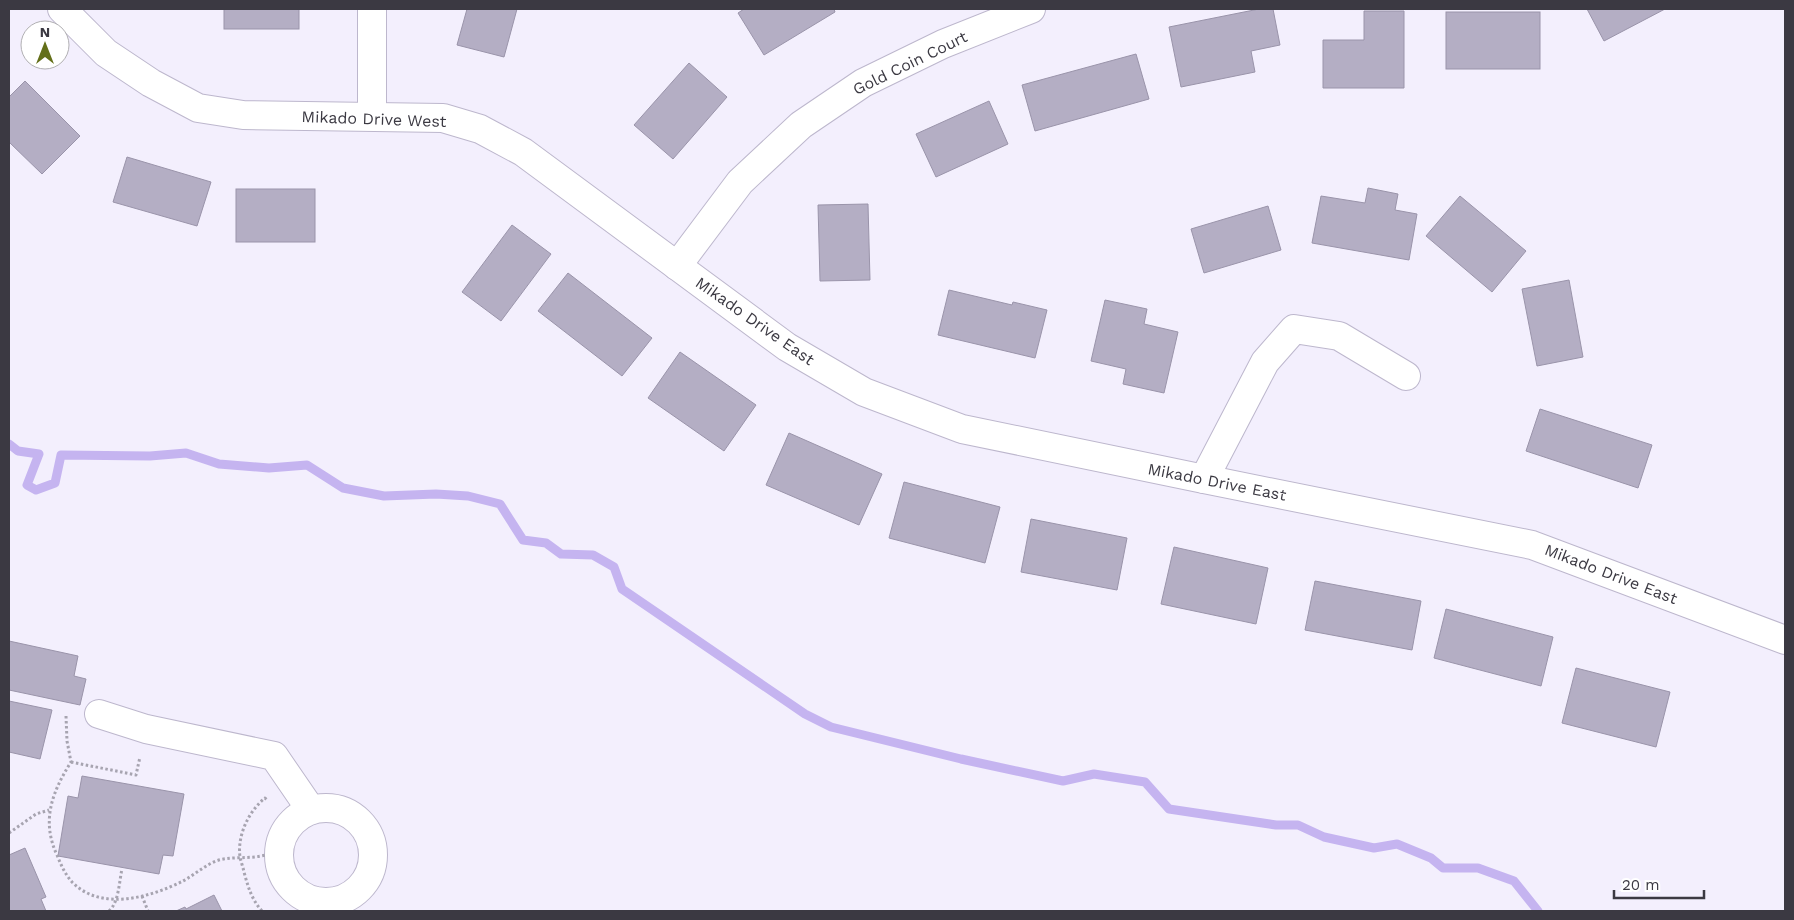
<svg xmlns="http://www.w3.org/2000/svg" width="1794" height="920" font-family="'Work Sans',sans-serif">
<style>
.lines{fill:none;stroke-linecap:round;stroke-linejoin:round}
.stream{stroke:#c5b4f0;stroke-width:9}
.building{fill:#b4aec4;stroke:#9a94aa}
.minor-casing{stroke:#bdb7cd;stroke-width:30}
.path{stroke:#a7a4b0;stroke-width:3;stroke-dasharray:2.5 2.5;stroke-linecap:butt}
.minor{stroke:#fff;stroke-width:28}
.labels{text-anchor:middle;dominant-baseline:central;stroke-width:4;stroke-linejoin:round;paint-order:stroke}
.street-label{font-size:16px;fill:#3b3942;stroke:#fff}
</style>
<rect width="100%" height="100%" fill="#f3effd"/>
<g class="lines">
<path class="stream" d="M9,444L18,451L39,454L27,485L36,490L55,483L61,455L150,456L186,453L219,464L269,468L307,465L343,488L384,496L436,494L468,496L500,504L523,540L546,543L561,554L593,555L614,567L622,589L805,714L831,727L961,759L1063,781L1094,774L1145,782L1169,809L1276,825H1298L1324,837L1374,848L1397,844L1431,858L1443,868H1478L1514,881L1538,911"/>
</g>
<g class="building">
<rect x="224" y="9" width="75" height="20"/>
<path d="M467,9H517L504,57L457,45Z"/>
<path d="M744,9H834L835,12L764,55L738,13Z"/>
<path d="M1259,9H1273L1280,45L1251,51L1255,72L1181,87L1169,27Z"/>
<path d="M1587,9H1665L1604,41Z"/>
<path d="M1364,11H1404V88H1323V40H1364Z"/>
<rect x="1446" y="12" width="94" height="57"/>
<path d="M1136,54L1149,99L1035,131L1022,85Z"/>
<path d="M689,63L727,97L673,159L634,125Z"/>
<path d="M25,81L80,136L42,174L9,142V97Z"/>
<path d="M989,101L1008,144L936,177L916,134Z"/>
<path d="M127,157L211,182L197,226L113,202Z"/>
<path d="M1368,188L1398,194L1395,210L1417,214L1409,260L1312,243L1321,196L1365,203Z"/>
<rect x="236" y="189" width="79" height="53"/>
<path d="M1460,196L1526,251L1492,292L1426,236Z"/>
<path d="M868,204L870,280L820,281L818,205Z"/>
<path d="M1268,206L1281,250L1204,273L1191,229Z"/>
<path d="M512,225L551,254L501,321L462,292Z"/>
<path d="M568,273L652,338L622,376L538,311Z"/>
<path d="M1569,280L1583,357L1537,366L1522,289Z"/>
<path d="M949,290L1012,305L1013,302L1047,310L1035,358L938,335Z"/>
<path d="M1105,300L1147,309L1144,324L1178,332L1164,393L1123,384L1126,369L1091,361Z"/>
<path d="M680,352L756,405L724,451L648,398Z"/>
<path d="M1540,409L1652,445L1638,488L1526,451Z"/>
<path d="M789,433L882,474L859,525L766,485Z"/>
<path d="M904,482L1000,507L985,563L889,538Z"/>
<path d="M1031,519L1127,538L1117,590L1021,572Z"/>
<path d="M1174,547L1268,568L1256,624L1161,604Z"/>
<path d="M1315,581L1421,601L1412,650L1305,630Z"/>
<path d="M1446,609L1553,637L1541,686L1434,658Z"/>
<path d="M9,641L78,656L74,676L86,679L80,705L9,690Z"/>
<path d="M1576,668L1670,692L1656,747L1562,723Z"/>
<path d="M9,701L52,710L40,759L9,752Z"/>
<path d="M82,776L184,794L173,856L163,855L159,874L58,856L68,796L78,798Z"/>
<path d="M25,848L46,897L41,899L46,911H9V855Z"/>
<path d="M214,895L222,911H176L185,907L186,909Z"/>
</g>
<g class="lines">
<defs>
<g id="minor">
<path d="M62,9L106,53L151,83L198,108L243,115L443,118L480,129L523,152L787,347L864,392L962,429L1204,479L1532,545L1785,640"/>
<path d="M372,9V116"/>
<path d="M677,266L740,182L801,125L863,83L943,44L1031,9"/>
<path d="M1204,479L1265,362L1294,329L1339,336L1406,376"/>
<path d="M99,714L146,729L274,756L311,810"/>
<circle cx="326" cy="855" r="47"/>
</g>
</defs>
<use href="#minor" class="minor-casing"/>
<g class="path">
<path d="M66,716L67,741L71,762C52,792 41,821 57,855C61,865 65,874 72,882C101,912 151,897 183,881C194,875 204,866 216,861C230,856 246,859 261,856C267,855 273,853 279,851"/>
<path d="M71,762L136,775L140,757"/>
<path d="M9,833L36,814L49,810"/>
<path d="M142,896L148,911"/>
<path d="M109,911C119,902 119,882 122,869"/>
<path d="M262,911C252,900 248,887 244,872C243,867 241,862 240,857C237,835 249,811 265,798L267,800"/>
</g>
<use href="#minor" class="minor"/>
</g>
<g class="labels">
<g class="street-label">
<text transform="translate(910 63) rotate(-26)">Gold Coin Court</text>
<text transform="translate(374 119) rotate(2)">Mikado Drive West</text>
<text transform="translate(755 321) rotate(35)">Mikado Drive East</text>
<text transform="translate(1217 482) rotate(11)">Mikado Drive East</text>
<text transform="translate(1611 574) rotate(21)">Mikado Drive East</text>
</g>
</g>
<rect width="1794" height="920" fill="none" stroke="#3b3942" stroke-width="20"/>
<g transform="translate(45 45)"><circle r="24" fill="#ffffff" stroke="#b1b0b3"/>
<path d="M0-4L9 19L0 12L-9 19Z" fill="#636f19"/>
<text y="-8" font-size="14" font-weight="bold" text-anchor="middle" fill="#3b3942">N</text>
</g>
<path d="M1614 890v8h90v-8" fill="none" stroke="#3b3942" stroke-width="2.5"/>
<text x="1622" y="890" font-size="15" fill="#3b3942" stroke="#ffffff" stroke-width="4" paint-order="stroke">20 m</text>
</svg>
